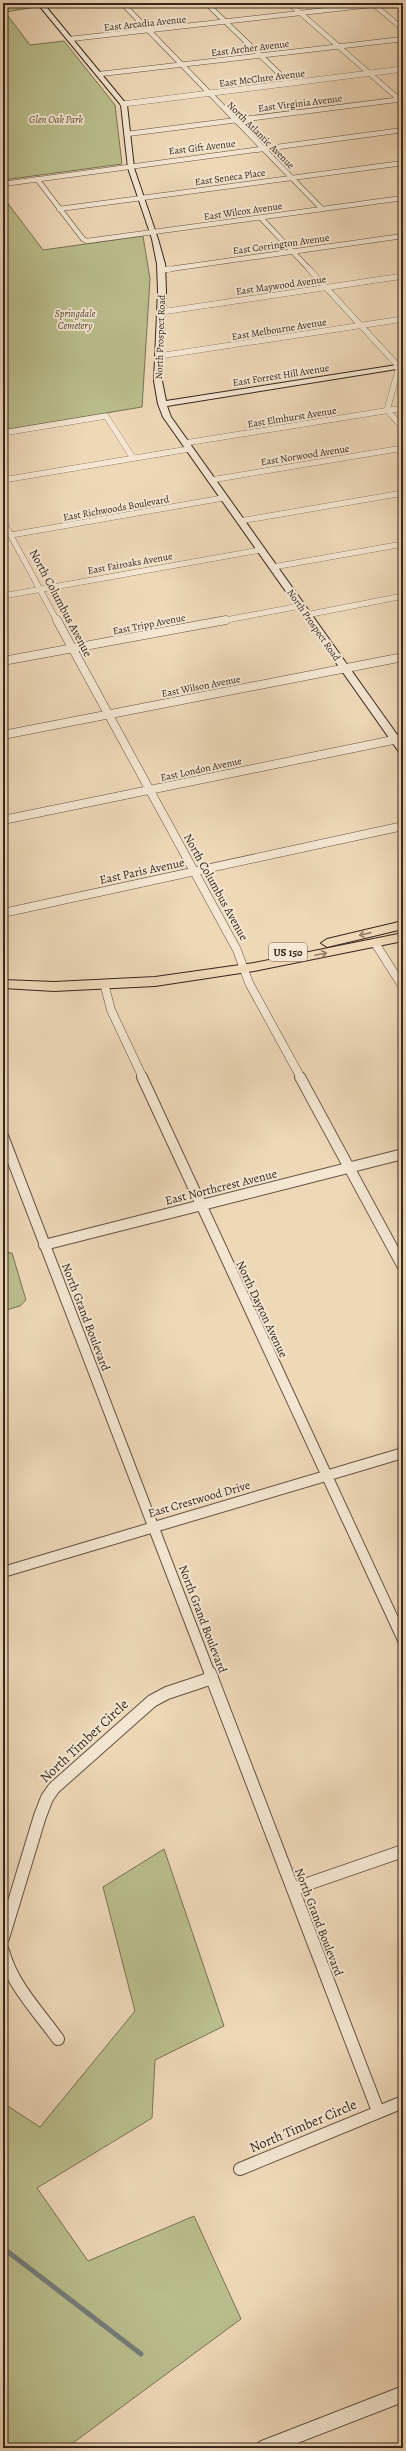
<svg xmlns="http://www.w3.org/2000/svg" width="406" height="2451" font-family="Alegreya,serif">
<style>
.green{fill:#babe8d;stroke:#787254}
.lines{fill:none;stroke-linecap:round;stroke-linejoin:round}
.stream{stroke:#767c7b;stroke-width:5}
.minor-far4-casing{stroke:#645243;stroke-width:5.5}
.minor-far3-casing{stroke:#645243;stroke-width:6}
.minor-far2-casing{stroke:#645243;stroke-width:9}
.minor-far1-casing{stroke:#645243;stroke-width:12}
.minor-casing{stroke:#645243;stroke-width:14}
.tertiary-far1-casing{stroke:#645243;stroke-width:6}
.tertiary-casing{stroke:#645243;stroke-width:17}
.secondary-casing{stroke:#36251c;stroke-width:2}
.trunk-casing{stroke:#36251c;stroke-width:2}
.minor-far4{stroke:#f4e6d1;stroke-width:4.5}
.minor-far3{stroke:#f4e6d1;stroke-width:5.5}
.minor-far2{stroke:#f4e6d1;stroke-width:8}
.minor-far1{stroke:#f4e6d1;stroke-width:10}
.minor{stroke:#f4e6d1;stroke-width:12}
.tertiary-far1{stroke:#f4e6d1;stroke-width:5.5}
.tertiary{stroke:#f4e6d1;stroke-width:15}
.secondary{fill:#f4e6d1;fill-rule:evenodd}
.trunk{fill:#eed8b8;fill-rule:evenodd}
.oneway{stroke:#927e6a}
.labels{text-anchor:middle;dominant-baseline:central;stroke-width:4;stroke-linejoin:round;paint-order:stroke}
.far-street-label{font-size:10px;fill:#36251c;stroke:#f4e6d1}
.far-park-label{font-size:10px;font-style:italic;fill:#574b38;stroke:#f4e6d1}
.shield{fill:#f4e6d1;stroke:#6f5f52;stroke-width:1}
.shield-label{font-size:11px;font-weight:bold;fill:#36251c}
.street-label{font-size:12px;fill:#36251c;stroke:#f4e6d1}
.near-street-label{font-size:14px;fill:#36251c;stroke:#f4e6d1}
</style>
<rect width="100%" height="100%" fill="#eed8b8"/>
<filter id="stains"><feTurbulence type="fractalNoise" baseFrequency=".005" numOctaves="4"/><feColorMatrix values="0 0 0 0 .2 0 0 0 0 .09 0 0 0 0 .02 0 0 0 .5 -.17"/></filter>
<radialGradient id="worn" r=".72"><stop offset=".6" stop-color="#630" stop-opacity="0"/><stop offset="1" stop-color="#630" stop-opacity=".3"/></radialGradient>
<g class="green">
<path d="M3,3H32L36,7L5,12L30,45L64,41L115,105L122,164L3,180Z"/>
<path d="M3,197L43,250L143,236L150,279L142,407L3,430Z"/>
<path d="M3,1252L12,1253L26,1300L20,1306L3,1311Z"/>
<path d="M164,1849L224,2026L155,2060L152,2118L37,2188L88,2261L194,2216L241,2319L66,2448H3V2103L40,2127L135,2011L103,1887Z"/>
</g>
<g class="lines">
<path class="stream" d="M3,2248L141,2354"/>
<defs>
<g id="minor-far4">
<path d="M122,3L322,209"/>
<path d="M206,3L289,83"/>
<path d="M289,3L401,101"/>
<path d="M372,3L403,29"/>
<path d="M70,39L388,3"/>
<path d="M100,74L403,39"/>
<path d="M127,134L403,99"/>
<path d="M37,179L83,239L87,241L403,198"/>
<path d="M3,184L403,130"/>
<path d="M59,209L403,163"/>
<path d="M261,218L310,270"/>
<path d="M163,270L403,236"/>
</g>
<g id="minor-far3">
<path d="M309,269L399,367L387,410L403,428"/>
<path d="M161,270L170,269"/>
<path d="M161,312L403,276"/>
<path d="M159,356L403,319"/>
<path d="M3,433L106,416L133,458"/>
<path d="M185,443L403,408"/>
<path d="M3,480L189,449"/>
<path d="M211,480L403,448"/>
<path d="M3,521L57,621"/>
<path d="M240,521L403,493"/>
<path d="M11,535L223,498"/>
<path d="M273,567L403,544"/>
<path d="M3,596L260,550"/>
<path d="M306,615L403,596"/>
<path d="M221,621L300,606"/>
</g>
<g id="minor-far2">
<path d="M57,620L237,950L249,983L301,1078"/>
<path d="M3,661L226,620"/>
<path d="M3,735L403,657"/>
<path d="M3,820L403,738"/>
<path d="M3,913L403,826"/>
<path d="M375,943L403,987"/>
<path d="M105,987L111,1010L143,1078"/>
</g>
<g id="minor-far1">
<path d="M142,1077L403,1640"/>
<path d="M300,1077L403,1267"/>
<path d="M3,1136L210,1674"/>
<path d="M44,1245L403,1154"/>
<path d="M3,1572L403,1453"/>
</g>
<g id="minor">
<path d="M210,1673L378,2111"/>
<path d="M293,1889L403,1851"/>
<path d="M3,1938L40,1816L47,1798L54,1788L152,1701L167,1693L212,1678"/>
<path d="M3,1951C12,1985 38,2011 58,2039"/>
<path d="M240,2169L403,2102"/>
</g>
<path id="tertiary-far1" d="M123,104L403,69"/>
<path id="tertiary" d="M264,2448L403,2394"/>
<path id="secondary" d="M37,3H43L127,105L134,168L158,239L165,264L166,291L162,381L166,401L403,364V368L167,406L171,417L403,743V753L399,752L163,417L158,404L154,381L158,291L157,264L152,239L128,168L121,105Z"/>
<g id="trunk">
<path d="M403,921V929L327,947L321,943L327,939Z"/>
<path d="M403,933V941L254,971L155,986L54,991L3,988V980L54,982L155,977L254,963Z"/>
</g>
</defs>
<use href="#minor-far4" class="minor-far4-casing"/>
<use href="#minor-far3" class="minor-far3-casing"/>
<use href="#minor-far2" class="minor-far2-casing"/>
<use href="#minor-far1" class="minor-far1-casing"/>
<use href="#minor" class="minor-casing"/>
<use href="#tertiary-far1" class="tertiary-far1-casing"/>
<use href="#tertiary" class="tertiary-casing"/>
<use href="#secondary" class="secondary-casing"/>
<use href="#trunk" class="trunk-casing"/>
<use href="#minor-far4" class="minor-far4"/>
<use href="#minor-far3" class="minor-far3"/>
<use href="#minor-far2" class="minor-far2"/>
<use href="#minor-far1" class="minor-far1"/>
<use href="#minor" class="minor"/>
<use href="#tertiary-far1" class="tertiary-far1"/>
<use href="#tertiary" class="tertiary"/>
<use href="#secondary" class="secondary"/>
<use href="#trunk" class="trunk"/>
</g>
<defs><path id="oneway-shaft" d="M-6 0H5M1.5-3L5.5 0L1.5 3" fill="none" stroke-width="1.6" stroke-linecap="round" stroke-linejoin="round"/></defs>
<g class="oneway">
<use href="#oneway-shaft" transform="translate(365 934) rotate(167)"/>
<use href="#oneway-shaft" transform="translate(321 954) rotate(-12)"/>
</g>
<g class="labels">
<g class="far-street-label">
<text transform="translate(145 23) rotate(-6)">East Arcadia Avenue</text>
<text transform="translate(250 48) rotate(-7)">East Archer Avenue</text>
<text transform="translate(262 78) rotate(-7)">East McClure Avenue</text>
<text transform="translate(300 103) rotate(-7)">East Virginia Avenue</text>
<text transform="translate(261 135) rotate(45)">North Atlantic Avenue</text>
<text transform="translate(202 147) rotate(-7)">East Gift Avenue</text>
<text transform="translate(230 177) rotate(-8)">East Seneca Place</text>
<text transform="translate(243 211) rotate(-8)">East Wilcox Avenue</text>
<text transform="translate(281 244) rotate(-8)">East Corrington Avenue</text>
<text transform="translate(281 285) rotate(-8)">East Maywood Avenue</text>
<text transform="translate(279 329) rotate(-9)">East Melbourne Avenue</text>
<text transform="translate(160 337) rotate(-88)">North Prospect Road</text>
<text transform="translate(281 375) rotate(-9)">East Forrest Hill Avenue</text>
<text transform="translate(292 417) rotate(-9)">East Elmhurst Avenue</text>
<text transform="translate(305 455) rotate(-9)">East Norwood Avenue</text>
<text transform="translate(116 508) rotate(-10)">East Richwoods Boulevard</text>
<text transform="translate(130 563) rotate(-10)">East Fairoaks Avenue</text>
<text transform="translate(149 624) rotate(-11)">East Tripp Avenue</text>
<text transform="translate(314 625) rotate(55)">North Prospect Road</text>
<text transform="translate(201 686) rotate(-11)">East Wilson Avenue</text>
<text transform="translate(201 769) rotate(-12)">East London Avenue</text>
</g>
<g class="far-park-label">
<text x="56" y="119">Glen Oak Park</text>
<text x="75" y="313">Springdale<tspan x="75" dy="12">Cemetery</tspan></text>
</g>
<rect class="shield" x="269" y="943" width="38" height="18" rx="3"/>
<g class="shield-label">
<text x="288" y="952">US 150</text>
</g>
<g class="street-label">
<text transform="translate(61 603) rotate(62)">North Columbus Avenue</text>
<text transform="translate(142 871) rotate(-12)">East Paris Avenue</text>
<text transform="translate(216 887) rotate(61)">North Columbus Avenue</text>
<text transform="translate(221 1187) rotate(-14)">East Northcrest Avenue</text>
<text transform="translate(262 1309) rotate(65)">North Dayton Avenue</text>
<text transform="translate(86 1317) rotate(69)">North Grand Boulevard</text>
<text transform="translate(199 1499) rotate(-16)">East Crestwood Drive</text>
<text transform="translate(203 1619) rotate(69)">North Grand Boulevard</text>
<text transform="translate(319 1922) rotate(69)">North Grand Boulevard</text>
</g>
<g class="near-street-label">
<text transform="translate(84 1741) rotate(-43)">North Timber Circle</text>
<text transform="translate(303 2126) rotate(-23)">North Timber Circle</text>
</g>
</g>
<rect width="406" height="2451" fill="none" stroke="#eed8b8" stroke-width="16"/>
<rect x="4" y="4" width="398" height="2443" fill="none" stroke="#36251c" stroke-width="2"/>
<rect x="8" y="8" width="390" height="2435" fill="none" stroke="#36251c"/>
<rect width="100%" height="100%" filter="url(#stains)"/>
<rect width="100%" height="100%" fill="url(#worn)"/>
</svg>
